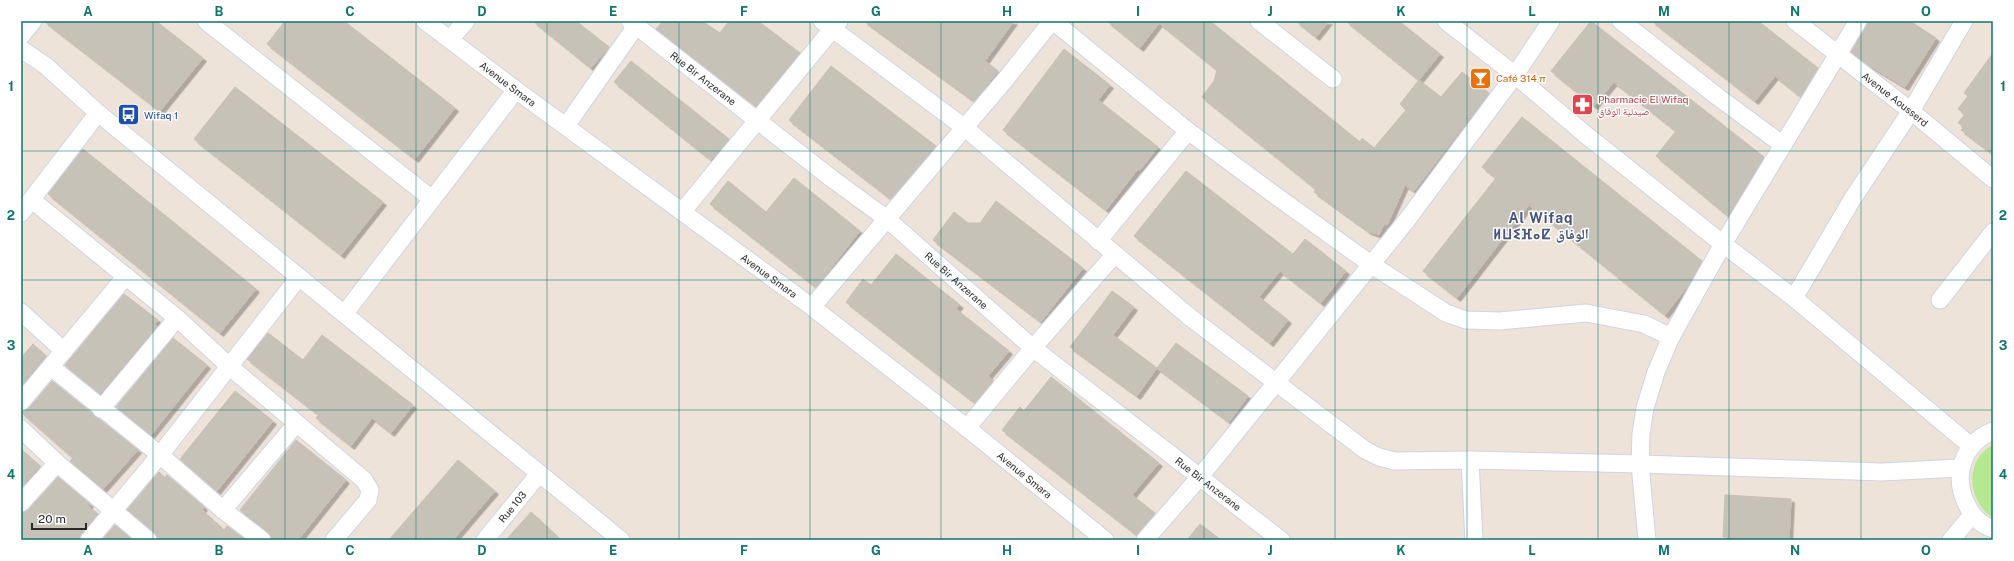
<svg xmlns="http://www.w3.org/2000/svg" width="2014" height="561" font-family="'Public Sans','Noto Naskh Arabic','Noto Sans Tifinagh',sans-serif">
<style>
.green{fill:#b4e891}
.building{fill:#c7c2b8;stroke:#c8bfb3;filter:url(#shadow)}
.lines{fill:none;stroke-linecap:round;stroke-linejoin:round}
.minor-casing{stroke:#cfd4e4;stroke-width:19}
.minor{stroke:#fff;stroke-width:17}
.grid{fill:none;stroke:#0f766e;stroke-width:1;stroke-opacity:0.55}
.labels{text-anchor:middle;dominant-baseline:central;stroke-width:3;stroke-linejoin:round;paint-order:stroke}
.street-label{font-size:10px;fill:#292929;stroke:#fff}
.food-label{font-size:10px;fill:#c56008;stroke:#fff;text-anchor:start}
.health-label{font-size:10px;fill:#be3a42;stroke:#fff;text-anchor:start}
.transit-label{font-size:10px;fill:#164399;stroke:#fff;text-anchor:start}
.district-label{font-size:14px;font-weight:bold;letter-spacing:1px;fill:#46537d;stroke:#fff}
.neatline{fill:none;stroke:#0f766e;stroke-width:1.5}
.grid-label{font-size:13px;text-anchor:middle;font-weight:bold;fill:#0f766e}
</style>
<defs>
<filter id="shadow"><feDropShadow dx="3.5" dy="3.5" stdDeviation="0" flood-color="#0004"/></filter>
</defs>
<rect width="100%" height="100%" fill="#ede3d9"/>
<path class="green" d="M1993,445V518C1968,502 1963,460 1993,445Z"/>
<g class="building">
<path d="M44,21H156L203,58L160,111Z"/>
<path d="M285,21H344L455,108L415,159L267,44Z"/>
<path d="M533,21H576L609,47L591,68Z"/>
<path d="M663,21H702L720,33L729,21H758L800,53L756,106L656,29Z"/>
<path d="M864,21H1014L985,61L998,71L974,101Z"/>
<path d="M1107,21H1210L1360,142L1362,138L1374,148L1406,110L1400,104L1419,80L1441,97L1462,72L1489,93L1414,191L1405,185L1387,225L1384,224L1379,235L1368,231L1314,192L1316,189L1202,97L1214,81L1217,70L1159,23L1140,48Z"/>
<path d="M1296,21H1329L1316,37Z"/>
<path d="M1346,21H1399L1440,54L1419,80Z"/>
<path d="M1591,21L1764,157L1728,216L1656,156L1676,131L1614,82L1594,106L1551,71Z"/>
<path d="M1652,21H1758L1818,68L1801,97L1775,76L1755,101Z"/>
<path d="M1868,21H1910L1936,38L1905,87L1870,66L1851,52Z"/>
<path d="M1064,49L1110,85L1098,100L1158,147L1140,170L1138,169L1106,210L1003,130Z"/>
<path d="M1993,53V154L1961,130L1964,127L1958,123L1965,114L1958,109L1968,96L1964,93Z"/>
<path d="M631,61L729,139L711,160L614,82Z"/>
<path d="M831,66L936,146L891,199L789,120Z"/>
<path d="M235,87L383,202L341,255L194,139Z"/>
<path d="M1522,117L1702,261L1688,286L1665,315L1529,205L1457,298L1423,271L1496,178L1482,167Z"/>
<path d="M83,149L256,289L220,333L48,194Z"/>
<path d="M1186,171L1293,254L1305,239L1346,271L1321,303L1280,271L1259,297L1288,320L1270,343L1134,236Z"/>
<path d="M794,178L860,231L816,287L710,204L728,181L766,212Z"/>
<path d="M996,201L1083,268L1041,322L933,240L954,212L968,223H980Z"/>
<path d="M896,254L960,305L956,309L1009,351L988,376L993,380L975,403L846,302L863,279L871,285Z"/>
<path d="M1112,291L1134,307L1113,335L1157,368L1137,396L1070,347Z"/>
<path d="M124,294L158,320L155,324L157,326L100,394L65,365Z"/>
<path d="M268,333L303,360L322,335L413,405L391,433L372,418L351,446L316,418L319,415L247,359Z"/>
<path d="M173,338L207,365L151,435L116,407Z"/>
<path d="M1176,343L1248,396L1229,422L1157,368Z"/>
<path d="M33,344L46,356L21,386V358Z"/>
<path d="M1051,377L1159,463L1132,495L1155,513L1137,535L1002,430L1020,407L1024,411Z"/>
<path d="M52,381L138,450L103,489L70,461L73,458L21,412L29,408Z"/>
<path d="M235,391L273,421L217,491L180,459Z"/>
<path d="M296,440L346,480L298,540H272L268,532L240,510Z"/>
<path d="M21,449L40,466L21,488Z"/>
<path d="M458,460L495,491L470,520L453,540H389Z"/>
<path d="M159,472L165,478L167,475L204,507L202,510L224,530L227,526L246,540H158L154,532L127,510Z"/>
<path d="M58,477L90,504L88,506L98,514L81,534L79,540H21V513L28,510Z"/>
<path d="M1725,495L1791,499L1789,540L1723,537Z"/>
<path d="M531,512L543,523L561,540H506Z"/>
<path d="M1200,524L1221,540H1187Z"/>
<path d="M115,525L133,540H102Z"/>
</g>
<g class="lines">
<defs>
<g id="minor">
<path d="M206,21L432,199"/>
<path id="s1" d="M425,21L516,90L812,307L967,428L1105,540"/>
<path id="s2" d="M630,21L831,178L887,219L1033,348L1281,540"/>
<path d="M822,21L965,128L1191,318L1365,450L1379,457L1395,461L1470,460L1640,464L1882,472L1960,468"/>
<path d="M1053,21L1188,131L1272,193L1372,265L1446,313L1466,320L1500,321L1586,313L1644,324L1671,337"/>
<path d="M1259,21L1333,79"/>
<path d="M1446,21L1515,75L1586,135L1723,244L1794,298L1971,446"/>
<path d="M1621,21L1718,97L1783,145"/>
<path id="s3" d="M1795,21L1911,111L1993,179"/>
<path d="M21,36L33,21"/>
<path d="M450,39L466,21"/>
<path d="M21,49L46,66L98,113L621,540"/>
<path d="M566,126L636,26"/>
<path d="M32,200L177,318L229,366L364,480L370,490L368,500L334,540"/>
<path d="M682,212L839,21"/>
<path d="M21,213L98,113"/>
<path d="M1098,241L1188,131"/>
<path d="M1794,298L1853,198L1911,111L1964,21"/>
<path d="M1940,300L1993,232"/>
<path d="M812,307L1005,80L1052,21"/>
<path d="M21,312L64,351"/>
<path d="M345,313L516,90"/>
<path d="M51,367L160,455L223,510L262,540"/>
<path d="M21,402L126,276"/>
<path d="M101,409L177,318"/>
<path d="M967,428L1033,348L1115,254"/>
<path d="M21,429L57,463L148,540"/>
<path d="M1993,431C1963,443 1952,476 1967,505C1972,516 1981,525 1993,529"/>
<path d="M1470,460L1474,540"/>
<path d="M21,503L57,463"/>
<path d="M223,510L296,424"/>
<path d="M89,540L160,455L299,277"/>
<path id="s4" d="M485,540L539,474"/>
<path d="M1145,540L1199,478L1407,220L1515,75L1551,21"/>
<path d="M1647,540L1640,464L1641,434L1645,408L1656,372L1671,337L1723,244L1858,21"/>
<path d="M1951,540L1972,515"/>
</g>
</defs>
<use href="#minor" class="minor-casing"/>
<use href="#minor" class="minor"/>
</g>
<path class="grid" d="M153,21V540M285,21V540M416,21V540M547,21V540M679,21V540M810,21V540M941,21V540M1073,21V540M1204,21V540M1335,21V540M1467,21V540M1598,21V540M1729,21V540M1861,21V540M21,151H1993M21,280H1993M21,410H1993"/>
<defs>
<symbol id="bar-square" viewBox="-11 -11 22 22"><rect x="-9" y="-9" width="18" height="18" rx="4" fill="#e8710a" stroke="#fff"/><path d="M-6-5H6L.8 .8V4.5H3.5V6h-7V4.5H-.8V.8Z" fill="#fff"/></symbol>
<symbol id="pharmacy-square" viewBox="-11 -11 22 22"><rect x="-9" y="-9" width="18" height="18" rx="4" fill="#e0444e" stroke="#fff"/><path d="M-2-6h4v4h4v4h-4v4h-4v-4h-4v-4h4Z" fill="#fff"/></symbol>
<symbol id="bus-square" viewBox="-11 -11 22 22"><rect x="-9" y="-9" width="18" height="18" rx="4" fill="#1a4fb4" stroke="#fff"/><path d="M-5-6H5V4H4V6H2V4H-2V6H-4V4H-5ZM-3.5-4V0h7V-4ZM-3.5 1.2v1.5H-2V1.2ZM2 1.2v1.5H3.5V1.2Z" fill="#fff"/></symbol>
</defs>
<g fill-rule="evenodd">
<use href="#bar-square" x="1468" y="66" width="25" height="25"/>
<use href="#pharmacy-square" x="1570" y="92" width="25" height="25"/>
<use href="#bus-square" x="116" y="102" width="25" height="25"/>
</g>
<g class="labels">
<g class="street-label">
<text stroke="none"><textPath href="#s2" startOffset="93">Rue Bir Anzerane</textPath></text>
<text stroke="none"><textPath href="#s1" startOffset="104">Avenue Smara</textPath></text>
<text stroke="none"><textPath href="#s3" startOffset="127">Avenue Aousserd</textPath></text>
<text stroke="none"><textPath href="#s1" startOffset="428">Avenue Smara</textPath></text>
<text stroke="none"><textPath href="#s2" startOffset="417">Rue Bir Anzerane</textPath></text>
<text stroke="none"><textPath href="#s1" startOffset="752">Avenue Smara</textPath></text>
<text stroke="none"><textPath href="#s2" startOffset="741">Rue Bir Anzerane</textPath></text>
<text stroke="none"><textPath href="#s4" startOffset="43">Rue 103</textPath></text>
</g>
<g class="food-label">
<text x="1496" y="78">Café 314 π</text>
</g>
<g class="health-label">
<text x="1598" y="99">Pharmacie El Wifaq<tspan x="1598" dy="12">صيدلية الوفاق</tspan></text>
</g>
<g class="transit-label">
<text x="144" y="115">Wifaq 1</text>
</g>
<g class="district-label">
<text x="1541" y="218">Al Wifaq<tspan x="1541" dy="16">ⵍⵡⵉⴼⴰⵇ الوفاق</tspan></text>
</g>
</g>
<rect width="2014" height="561" fill="none" stroke="#ffffff" stroke-width="44"/>
<path d="M32 523v6h54v-6" fill="none" stroke="#292929" stroke-width="2"/>
<text x="38" y="523" font-size="12" fill="#292929" stroke="#ffffff" stroke-width="3" paint-order="stroke">20 m</text>
<rect x="22" y="22" width="1970" height="517" class="neatline"/>
<g class="grid-label">
<text x="88" y="16">A</text>
<text x="219" y="16">B</text>
<text x="350" y="16">C</text>
<text x="482" y="16">D</text>
<text x="613" y="16">E</text>
<text x="744" y="16">F</text>
<text x="876" y="16">G</text>
<text x="1007" y="16">H</text>
<text x="1138" y="16">I</text>
<text x="1270" y="16">J</text>
<text x="1401" y="16">K</text>
<text x="1532" y="16">L</text>
<text x="1664" y="16">M</text>
<text x="1795" y="16">N</text>
<text x="1926" y="16">O</text>
<text x="11" y="91">1</text>
<text x="2003" y="91">1</text>
<text x="11" y="220">2</text>
<text x="2003" y="220">2</text>
<text x="11" y="350">3</text>
<text x="2003" y="350">3</text>
<text x="11" y="479">4</text>
<text x="2003" y="479">4</text>
<text x="88" y="555">A</text>
<text x="219" y="555">B</text>
<text x="350" y="555">C</text>
<text x="482" y="555">D</text>
<text x="613" y="555">E</text>
<text x="744" y="555">F</text>
<text x="876" y="555">G</text>
<text x="1007" y="555">H</text>
<text x="1138" y="555">I</text>
<text x="1270" y="555">J</text>
<text x="1401" y="555">K</text>
<text x="1532" y="555">L</text>
<text x="1664" y="555">M</text>
<text x="1795" y="555">N</text>
<text x="1926" y="555">O</text>
</g>
</svg>
